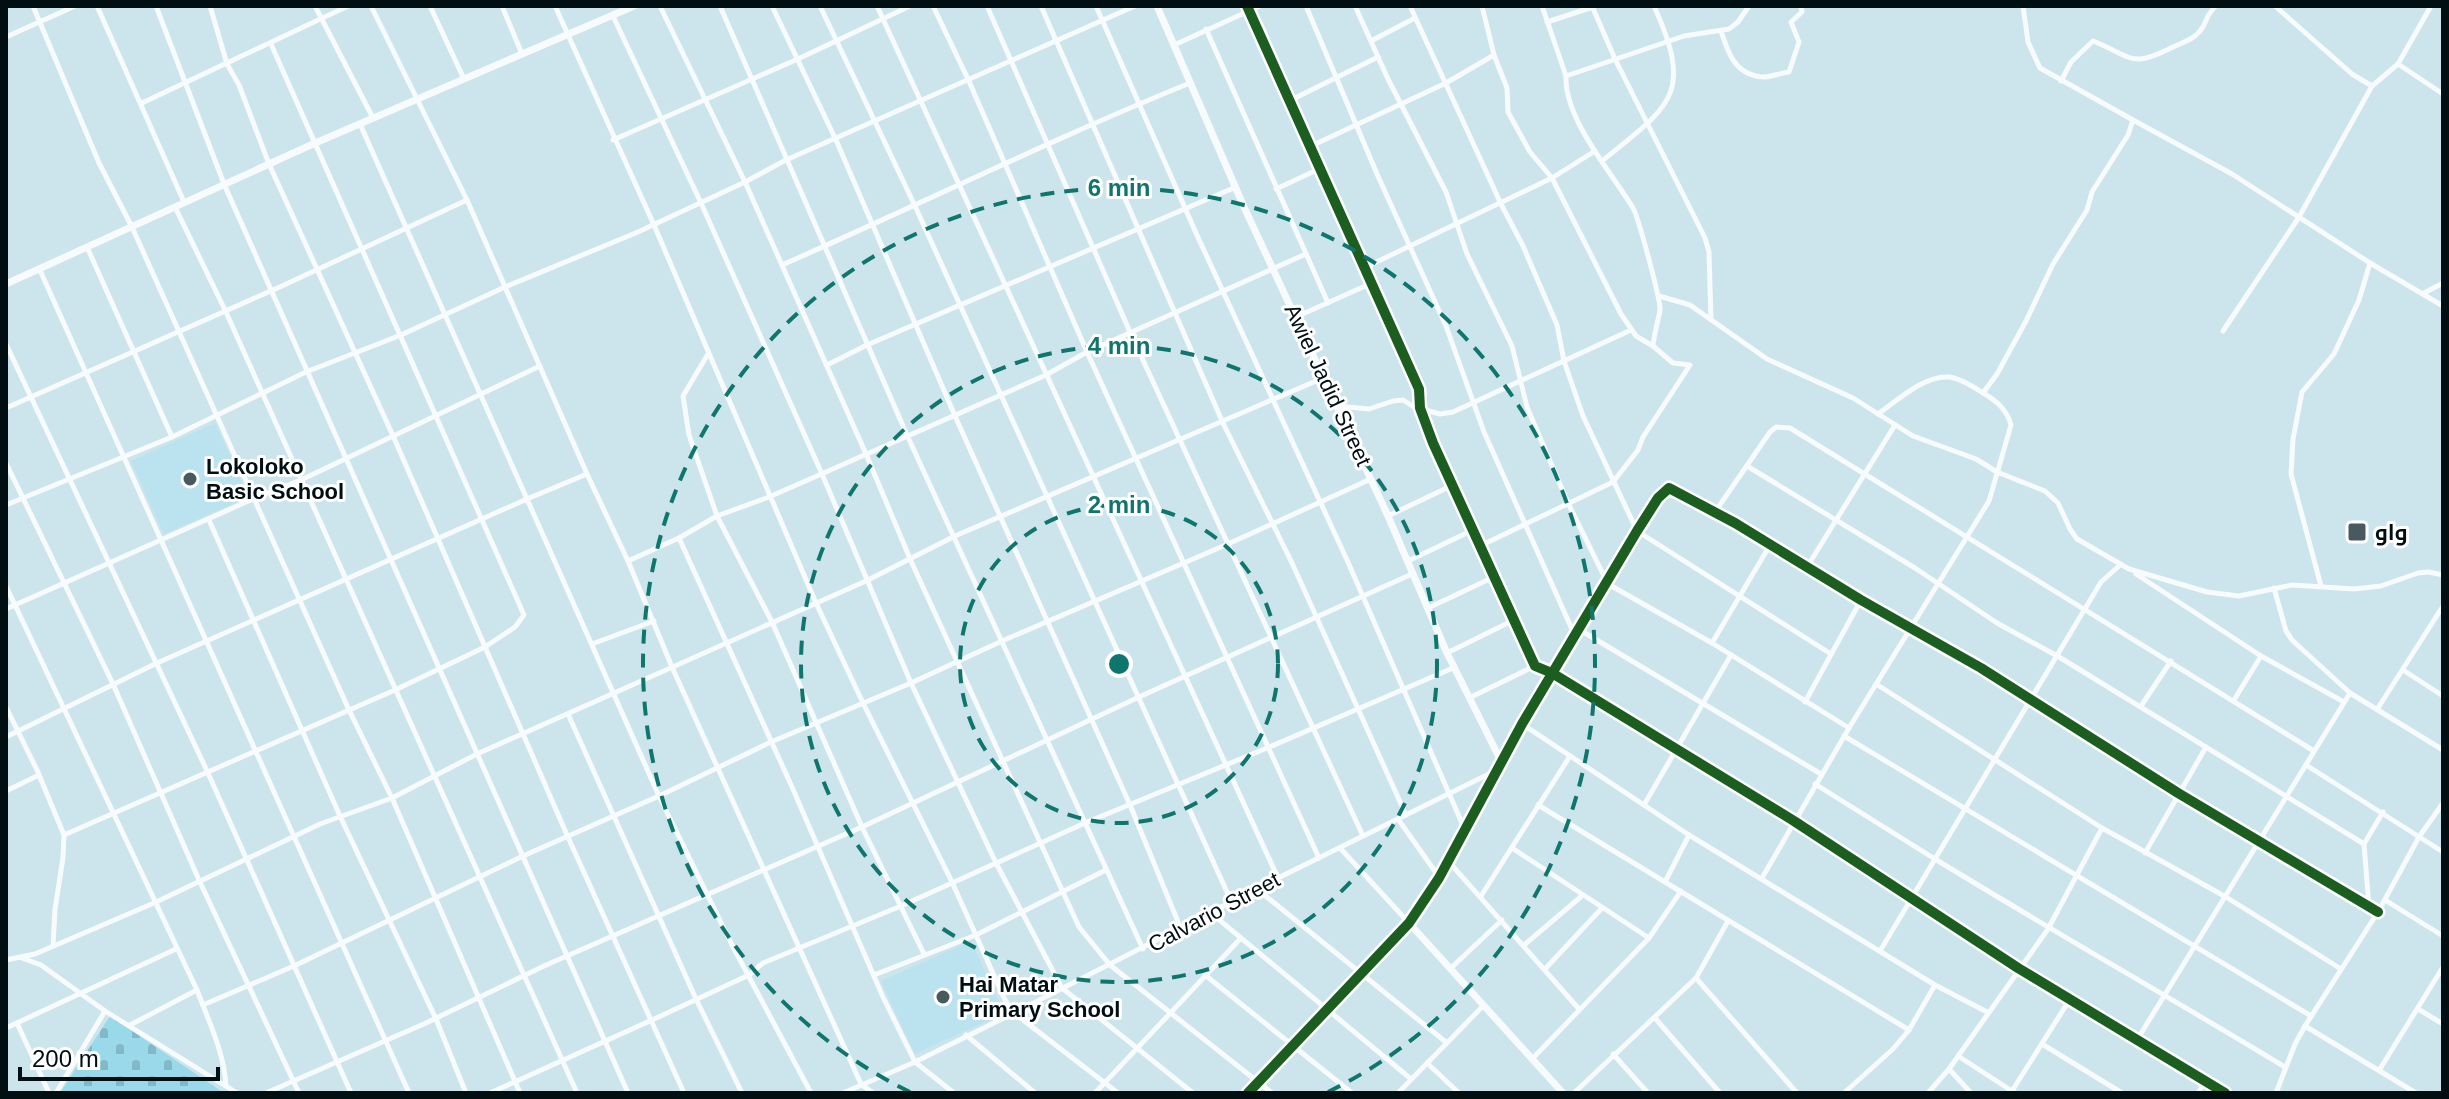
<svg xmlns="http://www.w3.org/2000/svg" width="2449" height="1099" font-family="Arial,Cairo,sans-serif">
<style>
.built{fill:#bbe3ef}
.cemetery{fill:url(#cemetery-stones)}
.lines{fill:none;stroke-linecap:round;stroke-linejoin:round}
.minor{stroke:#f7fbfc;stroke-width:5}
.tertiary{stroke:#f7fbfc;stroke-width:7}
.cycleway-casing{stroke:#fff;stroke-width:15}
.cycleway{stroke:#1b5e20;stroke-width:10}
.ring{fill:none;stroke:#0f766e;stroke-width:4;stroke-dasharray:14 10}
.poi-dot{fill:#485a5f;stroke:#fff;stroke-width:3}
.labels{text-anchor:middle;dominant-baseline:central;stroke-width:6;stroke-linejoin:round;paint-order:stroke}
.street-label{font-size:22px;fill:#010f13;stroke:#fff}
.poi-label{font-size:22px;font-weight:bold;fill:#010f13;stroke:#fff;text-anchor:start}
.centre{fill:#0f766e;stroke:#fff;stroke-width:4}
.ring-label{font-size:24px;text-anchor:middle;font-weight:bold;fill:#0f766e;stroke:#fff;stroke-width:6;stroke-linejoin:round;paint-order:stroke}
</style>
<defs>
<pattern id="cemetery-stones" width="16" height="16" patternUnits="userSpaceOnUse" patternTransform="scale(2)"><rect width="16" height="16" fill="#99d9ea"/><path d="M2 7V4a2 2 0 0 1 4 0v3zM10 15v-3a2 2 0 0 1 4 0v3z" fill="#82b9c8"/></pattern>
</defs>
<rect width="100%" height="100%" fill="#cce4eb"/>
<g class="built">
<path d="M215,423L249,497L164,534L131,461Z"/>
<path d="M971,941L1004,1013L915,1054L881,981Z"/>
</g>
<path class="cemetery" d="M110,1016L224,1093H60Z"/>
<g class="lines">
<g class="minor">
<path d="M33,6L99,163L132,227L349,710L392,798L520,1093"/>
<path d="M97,6L184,202"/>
<path d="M156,6L224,184L628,1093"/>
<path d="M210,6L227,64L239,85L269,164L394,438L567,835L684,1093"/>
<path d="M315,6L373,118"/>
<path d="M371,6L467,200L587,474L628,561L672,667L861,1084L873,1093"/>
<path d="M430,6L464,79"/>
<path d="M502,6L522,54"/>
<path d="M555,6L654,225L816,603L863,703L952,882L1005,1000L1014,1013L1118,1093"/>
<path d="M660,6L745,182L866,454L911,561L1079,927L1110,965L1272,1093"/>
<path d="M720,6L907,435L1143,949"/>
<path d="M772,6L836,140L955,416L1130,805L1181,929"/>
<path d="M820,6L915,206L1232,903"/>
<path d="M877,6L1278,878"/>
<path d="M933,6L968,79L1087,352L1319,858"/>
<path d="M987,6L1130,332L1363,836"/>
<path d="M1041,6L1223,423L1292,563L1406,815"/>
<path d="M1096,6L1196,233L1347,560L1465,830"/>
<path d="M1247,6L1419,389L1420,408L1433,443L1535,666L1552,673L1794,821L2018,968L2225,1093"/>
<path d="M1306,6L1377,174L1446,326L1484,432L1575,636"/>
<path d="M1355,6L1388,79L1446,192L1467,254L1512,346L1527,407L1568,503L1608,584L1712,643L1849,728"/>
<path d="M1410,6L1501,204L1523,246L1557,325L1564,361L1583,416L1637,531L1831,654"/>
<path d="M1482,6L1494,55L1507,88L1508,112L1530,152L1552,178L1621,314L1636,336L1653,346"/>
<path d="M1542,6L1566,76"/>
<path d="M1592,6L1615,59L1705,238L1709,252L1711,320"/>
<path d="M613,16L701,203L822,474L911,683L996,863L1062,988L1193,1093"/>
<path d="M1547,22L1593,7"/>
<path d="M1206,29L1328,303"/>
<path d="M1721,31C1728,53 1735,75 1763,77C1771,77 1780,73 1789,72L1799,42L1791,22L1802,12L1801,6"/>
<path d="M6,37L75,6"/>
<path d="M1371,41L1415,18"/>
<path d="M1174,45L1260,6"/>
<path d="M2398,64L2443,94"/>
<path d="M2061,81L2071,62L2093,41C2133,57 2130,69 2173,47C2183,42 2193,40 2200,31C2208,22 2204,17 2216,6"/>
<path d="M2372,86L2398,64L2431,6"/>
<path d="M1289,101L1378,57"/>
<path d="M142,103L348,6"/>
<path d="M2133,120L2232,174L2370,263L2443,306"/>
<path d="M360,124L527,499L587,474"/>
<path d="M613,140L798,59L910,6"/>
<path d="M1309,147L1446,83L1494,55"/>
<path d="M1602,161C1671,105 1694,95 1654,6"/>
<path d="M1276,189L1319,169"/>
<path d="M175,207L225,310L577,1093"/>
<path d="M87,247L172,437"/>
<path d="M782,265C919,205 1052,139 1190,83"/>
<path d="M1366,267L1552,178L1595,151"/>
<path d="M39,268L409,1093"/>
<path d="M2424,293L2443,283"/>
<path d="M1659,296L1690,305L1767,359L1853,398L1913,436L1976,459L1997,472L2045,491L2058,503L2070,529L2077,539L2129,569L2207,592L2239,596L2292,585L2354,589L2381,586L2418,573L2428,572L2443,575"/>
<path d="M1296,317L1372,283"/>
<path d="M2223,331L2299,217L2372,86L2352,74L2275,6"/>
<path d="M6,344L208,773L351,1093"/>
<path d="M708,354L683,396L689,435L717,516L772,622L862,827L924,954"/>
<path d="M827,365L867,345L1236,187"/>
<path d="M1983,393L1997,374L2026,321L2053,264L2087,210L2092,192L2128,135L2133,120L2040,68L2028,42L2023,6"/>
<path d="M1337,406L1369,409L1393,401L1403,400L1414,407L1440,414L1453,412L1631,330"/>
<path d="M6,408L282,286L467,200"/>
<path d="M6,463L113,684L199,880L299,1093"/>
<path d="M1747,466L1915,568L1997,623L2059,657L2364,844L2383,812"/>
<path d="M6,505L172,437L306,372L401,335L505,287L638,232L745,182L786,160L1135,6"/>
<path d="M1715,512L1770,432L1776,427L1790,428L2314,751"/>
<path d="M1388,516L1453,485"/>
<path d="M209,520L340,816L436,1019L466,1093"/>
<path d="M679,538L792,787L883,997L915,1062L954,1093"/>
<path d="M1480,546L1613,482L1638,450L1643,437L1690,365L1673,363L1653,346C1654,334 1658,322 1660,310C1661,301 1638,216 1633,208C1612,173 1564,119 1566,76L1684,36L1729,29L1738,22L1749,6"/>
<path d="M628,561L679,538L717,516L769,497L1001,395L1046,375L1087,352L1306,254"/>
<path d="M1408,561L1473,530"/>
<path d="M2119,566L2101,582L1935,859C2051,930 2169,997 2285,1067"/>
<path d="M1807,567L1895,425"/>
<path d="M2136,574L2261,656"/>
<path d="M6,586L197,990C209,1022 224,1052 226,1086"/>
<path d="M2321,586L2291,474L2293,439L2302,392L2334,354L2359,300L2370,263"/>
<path d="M2274,588L2286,631L2292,640L2350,693L2443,750"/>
<path d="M1428,608L1494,577"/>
<path d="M6,609L255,498L301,480L540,366"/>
<path d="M1580,630L1821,774"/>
<path d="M1712,643L1770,545"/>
<path d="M592,644L654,621"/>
<path d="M1447,653L1514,620"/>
<path d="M2403,670L2443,696"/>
<path d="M1876,684L2102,828L2226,897L2341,969"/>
<path d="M1469,698L1535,666"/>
<path d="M2234,700L2261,656L2344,702"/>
<path d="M1805,702L1861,600"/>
<path d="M2141,706L2171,661"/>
<path d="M6,707L37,770L64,835L63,858L55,909L53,946"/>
<path d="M2378,708L2443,606"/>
<path d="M568,714L696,999L742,1093"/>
<path d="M1522,724L1689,835L1935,985L1987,1012"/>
<path d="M1844,736L2311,1016"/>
<path d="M6,737L157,663L527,499L659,796L732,945L811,1093"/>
<path d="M1502,763L1637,531L1658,498L1669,488L1735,523L1861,600L1981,668L2178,793L2378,912"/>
<path d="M2306,765L2443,852"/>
<path d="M1815,784L1935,859L1880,951"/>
<path d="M6,791L39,775"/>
<path d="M1538,805L1909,1030"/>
<path d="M1644,805L1731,655"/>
<path d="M1398,819L1439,877"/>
<path d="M64,835L395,690L485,647L515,627L524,615L271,44"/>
<path d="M2364,844L2369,907"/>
<path d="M1512,848L1649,938"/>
<path d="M2145,853L2206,747"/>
<path d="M1449,862L1579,1009"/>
<path d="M1762,878L1849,728L1989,501L2011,425C2007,410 1997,401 1983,393C1974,387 1959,378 1949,377C1924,375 1897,401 1878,414"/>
<path d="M1665,882L1689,835"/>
<path d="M1257,889L1447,1043"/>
<path d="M1481,896L1570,756"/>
<path d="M2385,900L2443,936"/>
<path d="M1211,913L1411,1079"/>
<path d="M1524,945L1583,895"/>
<path d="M22,958L41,965L105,1011"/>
<path d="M6,960L35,954L154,903L320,824L392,798L477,754L866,581L955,536L1323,378"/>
<path d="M1451,968L1502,920"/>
<path d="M1545,969L1602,908"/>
<path d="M874,975L976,935L1106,870"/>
<path d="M1205,975L1352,1093"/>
<path d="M1696,978L1797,1093"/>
<path d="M203,1005L294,966L523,856L659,796L771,742L911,683L1002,641L1228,544L1371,479"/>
<path d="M2418,1009L2443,1024"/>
<path d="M1655,1018L1720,1093"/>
<path d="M17,1023L49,1093"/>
<path d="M130,1025L197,990"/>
<path d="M2305,1026L2416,1093"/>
<path d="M6,1028L176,949"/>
<path d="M966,1035L1035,1093"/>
<path d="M2137,1040L2350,693"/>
<path d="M2042,1044L2122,1093"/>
<path d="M1613,1054L1648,1093"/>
<path d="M1958,1056L2015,1093"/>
<path d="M1533,1058L1649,938L1681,891"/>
<path d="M1427,1063L1459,1093"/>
<path d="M1949,1069L1971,1093"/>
<path d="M2380,1069L2443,967"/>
<path d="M2012,1091L2070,999"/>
<path d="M56,1093L105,1011L237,1093"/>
<path d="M266,1093L426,1023L544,966L862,827L1139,697L1412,574"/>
<path d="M490,1093L652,1020L749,975L763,963L901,906L1085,823L1267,748L1453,668"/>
<path d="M843,1093L915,1062L1014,1013L1278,878L1497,770"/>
<path d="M1095,1093L1241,938"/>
<path d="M1248,1093L1409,923L1340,848"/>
<path d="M1398,1093L1484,1005"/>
<path d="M1574,1093L1696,978L1728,921"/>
<path d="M1844,1093L1893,1049L1909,1030L1935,985"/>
<path d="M1928,1093L1949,1069L2048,929L2102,828"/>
<path d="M2198,1093L2205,1082"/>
<path d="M2276,1093L2295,1044L2305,1026L2378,912L2419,837L2443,803"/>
</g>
<g class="tertiary">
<path d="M1157,6L1244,207L1388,516L1447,653L1502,763L1439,878L1409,923L1563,1093"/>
<path d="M6,284L313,144L634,6"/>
</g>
<defs>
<g id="cycleway">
<path d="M1247,6L1419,389L1420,408L1433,443L1535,666L1552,673L1794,821L2018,968L2225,1093"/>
<path d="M1248,1093L1409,923L1439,878L1522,724L1637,531L1658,498L1669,488L1735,523L1861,600L1981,668L2178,793L2378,912"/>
</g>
</defs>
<use href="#cycleway" class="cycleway-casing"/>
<use href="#cycleway" class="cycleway"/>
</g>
<g class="ring">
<circle cx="1119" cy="664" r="159"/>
<circle cx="1119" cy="664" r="318"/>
<path d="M910 1092A476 476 0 1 1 1328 1092"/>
</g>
<g class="poi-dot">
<circle cx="190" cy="479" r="8"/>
<rect x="2347" y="522" width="20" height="20" rx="4"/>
<circle cx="943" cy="997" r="8"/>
</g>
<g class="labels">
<g class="street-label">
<text transform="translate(1328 385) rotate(65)">Awiel Jadid Street</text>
<text transform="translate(1214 912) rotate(-28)">Calvario Street</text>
</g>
<g class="poi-label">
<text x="206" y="466">Lokoloko<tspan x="206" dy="25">Basic School</tspan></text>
<text x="2375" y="532">واو</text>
<text x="959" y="984">Hai Matar<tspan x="959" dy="25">Primary School</tspan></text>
</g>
</g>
<circle cx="1119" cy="664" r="12" class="centre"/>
<g class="ring-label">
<text x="1119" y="196">6 min</text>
<text x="1119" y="354">4 min</text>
<text x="1119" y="513">2 min</text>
</g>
<rect width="2449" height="1099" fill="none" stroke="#010f13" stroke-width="16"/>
<path d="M20 1067v12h198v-12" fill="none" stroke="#010f13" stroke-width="4"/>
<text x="32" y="1067" font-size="24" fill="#010f13" stroke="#ffffff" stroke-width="6" paint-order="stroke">200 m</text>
</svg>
